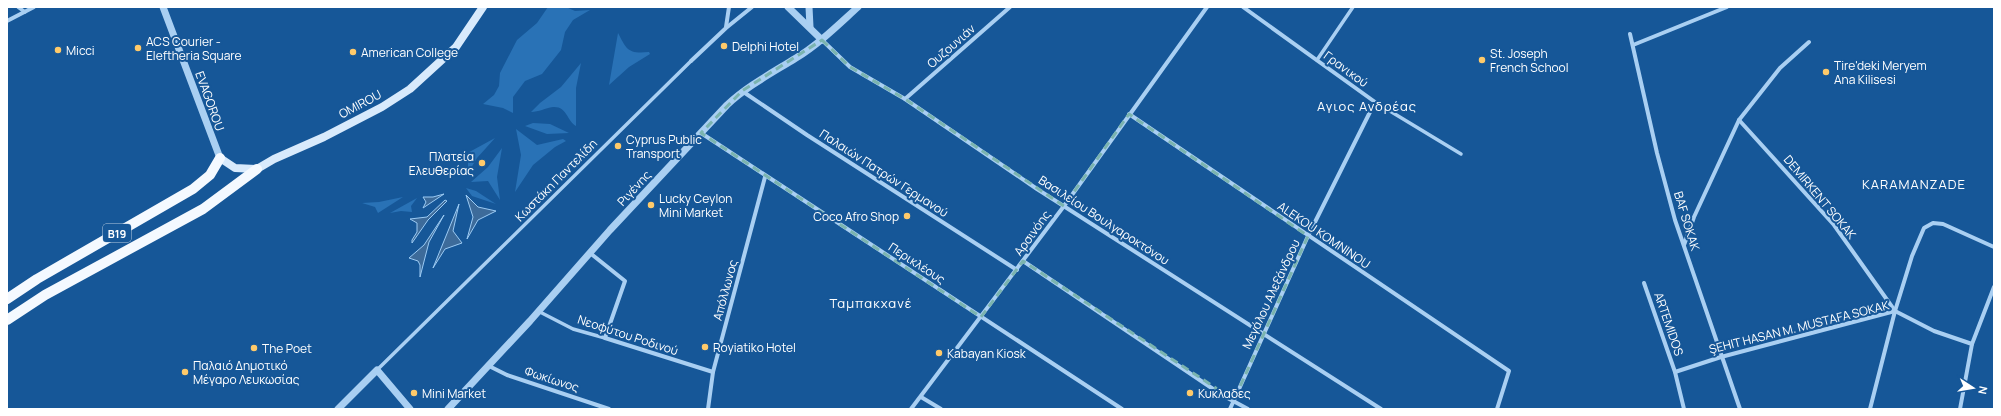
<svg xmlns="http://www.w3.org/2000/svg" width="2001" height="416" font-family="Manrope,sans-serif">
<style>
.green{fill:#2972b6}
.water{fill:#3d6b9a;stroke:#9ccbf4}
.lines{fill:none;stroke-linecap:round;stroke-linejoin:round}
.pedestrian{stroke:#a9cff2;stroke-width:3.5}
.minor{stroke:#a9cff2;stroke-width:4}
.tertiary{stroke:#a9cff2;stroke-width:7}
.secondary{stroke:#d8eafc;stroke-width:8}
.primary{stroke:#f4f9ff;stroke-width:10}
.marked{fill:none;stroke:#7bb4af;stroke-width:3;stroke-dasharray:8 5;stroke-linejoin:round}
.poi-dot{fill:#ffca6a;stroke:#165798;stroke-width:1.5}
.labels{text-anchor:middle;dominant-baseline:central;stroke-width:4;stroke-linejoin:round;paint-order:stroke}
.shield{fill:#165798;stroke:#b9cde0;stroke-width:1}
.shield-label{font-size:11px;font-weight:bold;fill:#fff}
.poi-label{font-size:12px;fill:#fff;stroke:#165798;text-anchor:start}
.street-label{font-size:12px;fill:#fff;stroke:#165798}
.neighbourhood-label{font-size:13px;letter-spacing:1px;fill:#fff;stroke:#165798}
</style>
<rect width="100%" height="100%" fill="#165798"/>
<g class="green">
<path d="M548,7H566L575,11L590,10L573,20L565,32L561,50L542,74L525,81L513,97V113L503,108L483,104L494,95L499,86L500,73L517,40L537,23Z"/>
<path d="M618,33C627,50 628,54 649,52L650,54L629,67L609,85Z"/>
<path d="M581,63L576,88V126C567,121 567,106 553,107C545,108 539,112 531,112L540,103L561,87Z"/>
<path d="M533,123L550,124L569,133L547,134L525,126Z"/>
<path d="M516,129L537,145L563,139L566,141L555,147L533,165L515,192L521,155Z"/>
<path d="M495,138L477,158L468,173V160L461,158L462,156Z"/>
<path d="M502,148L497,177L500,200L488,181L471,182L488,167Z"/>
<path d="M466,188L476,191L496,204L472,196Z"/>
<path d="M403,197L378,213L375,207L362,203L379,202Z"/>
<path d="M417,198L411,206L412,212L401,211L390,213Z"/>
</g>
<g class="water">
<path d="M444,194L423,208L426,202L423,197H433Z"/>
<path d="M466,195L478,207L496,211L478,220L467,239L473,217Z"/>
<path d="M445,200L447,201L428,220L412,243V240L417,232V223L410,219L427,217Z"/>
<path d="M459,204L453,231L462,243L445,249L433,268Z"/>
<path d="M444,215L429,242L420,277V265L418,261L409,258L424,245Z"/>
</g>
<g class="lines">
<g class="pedestrian">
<path d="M18,7L25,12"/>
<path d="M1317,60L1353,7"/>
<path d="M1375,102L1461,154"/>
<path d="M538,311L573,329L605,338"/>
<path d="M377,370L691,61"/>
</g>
<g class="minor">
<path d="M7,21L34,7"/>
<path d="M726,27L729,7"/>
<path d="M1630,34L1657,153L1675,220L1740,409"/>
<path d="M822,40L850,67L905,99L1037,189L1381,409"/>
<path d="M1633,45L1727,7"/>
<path d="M691,61L726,28L752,7"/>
<path d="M742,91L807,135L1017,270"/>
<path d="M905,99L1010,7"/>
<path d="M1129,114L1509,371L1497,409"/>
<path d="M1739,120L1834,225L1895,311L1934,331L1972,344"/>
<path d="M701,133L1122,409"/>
<path d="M1684,245L1694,217L1739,120L1780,68L1809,42"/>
<path d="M590,253L625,281L605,338L713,372"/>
<path d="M1023,261L1222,395L1248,409"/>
<path d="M1644,283L1675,372L1684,409"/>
<path d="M489,366L507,375L609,409"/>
<path d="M1675,372L1721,357L1895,311"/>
<path d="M921,397L941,409"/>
<path d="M708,409L713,372L765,177"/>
<path d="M911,409L1064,206L1207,7"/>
<path d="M1230,409L1308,236L1375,102L1243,7"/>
<path d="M1870,409L1895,311L1912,256L1924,228L1933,223L1943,224L1994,247"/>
<path d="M1960,409L1972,344L1994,287"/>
</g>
<g class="tertiary">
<path d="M163,7L220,158"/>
<path d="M788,7L822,40"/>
<path d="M809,7L810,27"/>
<path d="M338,409L377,370L410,409"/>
<path d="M448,409L530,321L610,230L727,105C747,86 772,73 796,58C819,44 838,25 858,7"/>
</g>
<path class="secondary" d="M220,158L235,168L257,169L274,159L324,137L382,107L410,89L456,47L483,7"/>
<g class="primary">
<path d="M7,299L37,279L193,189L210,175L220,158"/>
<path d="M7,320L45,295L203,209L257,169"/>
</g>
</g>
<path class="marked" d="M822,40L850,67L905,99L1064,206L1129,114L1308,236L1234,400L1023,261L981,317L701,133L742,91Z"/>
<g class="poi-dot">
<circle cx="724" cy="46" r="4"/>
<circle cx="138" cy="48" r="4"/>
<circle cx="58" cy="50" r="4"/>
<circle cx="353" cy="52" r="4"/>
<circle cx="1482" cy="60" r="4"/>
<circle cx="1826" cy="72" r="4"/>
<circle cx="618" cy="146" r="4"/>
<circle cx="482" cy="163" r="4"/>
<circle cx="651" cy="205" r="4"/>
<circle cx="907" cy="216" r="4"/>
<circle cx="705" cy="347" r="4"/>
<circle cx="254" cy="348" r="4"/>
<circle cx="939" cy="353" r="4"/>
<circle cx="185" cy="372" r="4"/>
<circle cx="414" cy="393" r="4"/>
<circle cx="1190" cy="393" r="4"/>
</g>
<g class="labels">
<rect class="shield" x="103" y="224" width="28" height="18" rx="3"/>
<g class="shield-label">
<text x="117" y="233">B19</text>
</g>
<g class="poi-label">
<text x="146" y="41">ACS Courier -<tspan x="146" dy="14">Eleftheria Square</tspan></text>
<text x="732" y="46">Delphi Hotel</text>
<text x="66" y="50">Micci</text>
<text x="361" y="52">American College</text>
<text x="1490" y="53">St. Joseph<tspan x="1490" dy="14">French School</tspan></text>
<text x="1834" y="65">Tire'deki Meryem<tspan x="1834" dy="14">Ana Kilisesi</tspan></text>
<text x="626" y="139">Cyprus Public<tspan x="626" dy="14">Transport</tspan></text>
<text x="474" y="156" text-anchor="end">Πλατεία<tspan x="474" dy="14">Ελευθερίας</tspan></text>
<text x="659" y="198">Lucky Ceylon<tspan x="659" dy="14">Mini Market</tspan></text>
<text x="899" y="216" text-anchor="end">Coco Afro Shop</text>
<text x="713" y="347">Royiatiko Hotel</text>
<text x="262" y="348">The Poet</text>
<text x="947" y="353">Kabayan Kiosk</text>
<text x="193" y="365">Παλαιό Δημοτικό<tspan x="193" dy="14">Μέγαρο Λευκωσίας</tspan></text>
<text x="422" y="393">Mini Market</text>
<text x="1198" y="393">Κυκλαδες</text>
</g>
<g class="street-label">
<text transform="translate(951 46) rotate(-41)">Ουζουνιάν</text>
<text transform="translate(1346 69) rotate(36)">Γρανικού</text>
<text transform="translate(210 101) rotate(70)">EVAGOROU</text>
<text transform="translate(360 104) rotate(-28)">OMIROU</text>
<text transform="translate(884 173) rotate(33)">Παλαιών Πατρών Γερμανού</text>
<text transform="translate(556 180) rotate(-45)">Kωστάκη Παντελίδη</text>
<text transform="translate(634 188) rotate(-47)">Ριγένης</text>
<text transform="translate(1820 197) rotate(50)">DEMIRKENT SOKAK</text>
<text transform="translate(1104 220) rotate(33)">Βασιλείου Βουλγαροκτόνου</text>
<text transform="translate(1687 221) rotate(73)">BAF SOKAK</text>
<text transform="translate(1032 233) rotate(-54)">Αρσινόης</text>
<text transform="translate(1324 235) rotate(34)">ALEKOU KOMNINOU</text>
<text transform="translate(917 263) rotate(33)">Περικλέους</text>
<text transform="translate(725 290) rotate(-75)">Απόλλωνος</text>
<text transform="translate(1271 294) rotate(-65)">Μεγάλου Αλεξάνδρου</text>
<text transform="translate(1669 324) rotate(71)">ARTEMIDOS</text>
<text transform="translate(1799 327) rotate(-14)">ŞEHIT HASAN M. MUSTAFA SOKAK</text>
<text transform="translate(628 335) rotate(18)">Νεοφύτου Ροδινού</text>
<text transform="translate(552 379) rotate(18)">Φωκίωνος</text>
</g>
<g class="neighbourhood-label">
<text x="1367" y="106">Αγιος Ανδρέας</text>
<text x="1914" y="184">KARAMANZADE</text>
<text x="871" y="303">Ταμπακχανέ</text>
</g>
</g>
<rect width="2001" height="416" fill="none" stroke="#ffffff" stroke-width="16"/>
<g transform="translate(1973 388) rotate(102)" stroke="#165798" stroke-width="3" paint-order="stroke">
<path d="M0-3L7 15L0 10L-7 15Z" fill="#ffffff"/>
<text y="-6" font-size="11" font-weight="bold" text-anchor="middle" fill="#ffffff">N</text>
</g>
</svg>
